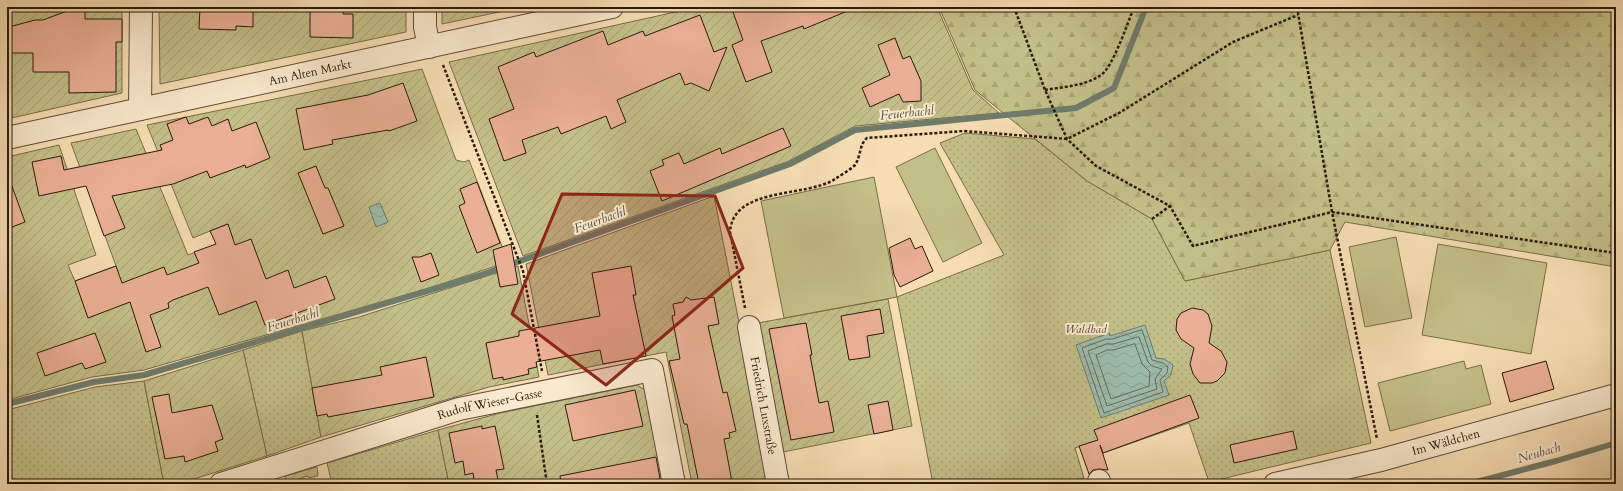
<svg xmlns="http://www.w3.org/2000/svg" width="1623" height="491" font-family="Cardo,serif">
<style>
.grass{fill:url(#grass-dots);stroke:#776c4b}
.forest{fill:url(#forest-firs);stroke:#776c4b}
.garden{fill:url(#garden-furrows);stroke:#776c4b}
.pitch{fill:#c3bf88;stroke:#776c4b}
.water{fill:url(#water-waves);stroke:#6f7b6c}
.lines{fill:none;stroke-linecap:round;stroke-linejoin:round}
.shore{stroke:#646b5c;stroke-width:1}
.stream{stroke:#6f7b6c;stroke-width:6}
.building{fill:#eaaf94;stroke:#2b1a0e}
.minor-casing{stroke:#5e4b37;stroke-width:24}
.path{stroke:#2b1a0e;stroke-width:2.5;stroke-dasharray:3 2;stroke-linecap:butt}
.minor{stroke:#f9e9cd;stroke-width:22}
.marked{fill:#8f2418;fill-opacity:0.2;stroke:#8f2418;stroke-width:3;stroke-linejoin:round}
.labels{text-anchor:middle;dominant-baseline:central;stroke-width:4;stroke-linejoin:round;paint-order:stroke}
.street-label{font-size:12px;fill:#2b1a0e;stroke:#f9e9cd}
.park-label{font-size:12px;font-style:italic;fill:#594c33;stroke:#f9e9cd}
.water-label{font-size:13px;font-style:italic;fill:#535345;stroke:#f9e9cd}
</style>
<defs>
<pattern id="grass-dots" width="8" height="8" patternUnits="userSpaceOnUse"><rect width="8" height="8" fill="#c3bf88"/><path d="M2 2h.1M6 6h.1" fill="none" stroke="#a8a474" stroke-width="1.8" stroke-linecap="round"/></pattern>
<pattern id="forest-firs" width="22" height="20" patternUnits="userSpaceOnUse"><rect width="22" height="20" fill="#c3bf88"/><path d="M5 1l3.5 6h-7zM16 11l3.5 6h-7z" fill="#a8a474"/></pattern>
<pattern id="garden-furrows" width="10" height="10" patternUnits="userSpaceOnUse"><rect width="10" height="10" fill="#c3bf88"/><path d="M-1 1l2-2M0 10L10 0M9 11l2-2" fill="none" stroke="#a8a474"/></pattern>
<pattern id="water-waves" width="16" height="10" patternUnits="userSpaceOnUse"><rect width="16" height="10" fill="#9dbcab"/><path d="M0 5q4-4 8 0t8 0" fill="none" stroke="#87a192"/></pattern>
</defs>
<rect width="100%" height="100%" fill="#f6ddb2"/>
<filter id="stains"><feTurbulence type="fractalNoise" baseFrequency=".005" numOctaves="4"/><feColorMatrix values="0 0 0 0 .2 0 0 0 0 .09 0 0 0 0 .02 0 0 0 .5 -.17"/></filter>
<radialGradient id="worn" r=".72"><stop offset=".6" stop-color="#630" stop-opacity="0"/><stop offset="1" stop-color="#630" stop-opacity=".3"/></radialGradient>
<g class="grass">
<path d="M965,133L1035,139L1087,181L1152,219L1185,281L1330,250L1371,443L1209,482L1189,423L1103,453L1098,440L1075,448L1084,478L1057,484H933L897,297L1004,255L940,143Z"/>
<path d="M302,331L321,437L267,456L243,350Z"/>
<path d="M144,381L164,484H7V410L95,387Z"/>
<path d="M438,430L449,484H332L327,463Z"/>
</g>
<path class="forest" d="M939,7H1616V267L1345,222L1330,250L1185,281L1152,219L1087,181L975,90Z"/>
<g class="garden">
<path d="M7,7H122V93L7,119Z"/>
<path d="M159,7H406V32L160,84Z"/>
<path d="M442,7H523L442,24Z"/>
<path d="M698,7H937L973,90L999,113L855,126L789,161L523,256L449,62Z"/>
<path d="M422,69L456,160L464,162L469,160L508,262L423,290L144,370L92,377L7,400V157L59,145L96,255L68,265L75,281L116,266L71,143L136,129L188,255L233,238L227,224L193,238L147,125Z"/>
<path d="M714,196L771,484H692L666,352L548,375L526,264Z"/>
<path d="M518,266L539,377L489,387L321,437L302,331L359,317Z"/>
<path d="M888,299L912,426L783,452L758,323Z"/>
<path d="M243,350L267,456L178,484H164L144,381Z"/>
<path d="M637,385L648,392L665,484H449L438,430L500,413Z"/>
<path d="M317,467L318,476L309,478L308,476L286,483L285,476Z"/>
</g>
<g class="pitch">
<path d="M935,148L982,243L943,262L896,167Z"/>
<path d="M874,177L897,297L784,318L761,201Z"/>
<path d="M1396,237L1412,318L1365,327L1349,247Z"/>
<path d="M1438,244L1547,263L1531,354L1422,335Z"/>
<path d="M1464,361L1466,369L1481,365L1491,404L1390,431L1378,383Z"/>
</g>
<g class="water">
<path d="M380,203L388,222L376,227L369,207Z"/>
<path d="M1145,325L1156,358L1164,359L1173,365L1171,375L1164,381L1169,395L1101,418L1076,345L1109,333L1110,336Z"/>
</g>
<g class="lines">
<g class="shore">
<path d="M1142,330L1152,360L1163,363L1168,367L1167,373L1160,380L1163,392L1104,413L1082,348L1106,339H1112Z"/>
<path d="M1139,337L1148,362L1152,366L1162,369L1155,379L1157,389L1107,406L1088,351L1106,344H1113Z"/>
<path d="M1135,344L1142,364L1150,372L1149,386L1111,399L1096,355L1107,350H1113Z"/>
</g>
<g class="stream">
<path d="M7,404L94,382L144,375L481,275L790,164L855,130L1076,108L1114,88L1146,7"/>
<path d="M1469,484L1556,461L1616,443"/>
</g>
</g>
<g class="building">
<path d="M67,7H83V11H85V19H122V42H116V92L69,93V72H33V53H7V31L9,27L35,20H43L67,11Z"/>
<path d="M200,7H253V27L236,26V30L199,29Z"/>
<path d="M310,7H344L343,14H353V38L310,37Z"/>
<path d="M748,7H857L804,29L803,26L761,41L772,72L746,82L732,45L743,40L733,12Z"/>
<path d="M700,15L714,52L727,47L709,91L691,83L685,85L680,73L617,100L626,122L611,129L606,116L561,134L558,127L522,140L526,153L504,161L489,119L514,109L498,67L534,52L536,57L603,31L608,45L643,31L645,36Z"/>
<path d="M895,38L903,59L910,56L921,81V101L903,102L899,94L870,107L862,88L890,75L878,45Z"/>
<path d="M403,83L417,121L389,131L388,130L332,140L333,144L304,150L296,109L368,95Z"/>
<path d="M186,117L189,124L208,117L212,126L228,119L232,131L256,122L270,158L246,168L245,165L210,178L207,171L173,184L112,196L125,228L104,236L86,186L39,196L32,162L61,156L64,170L162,150L160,145L173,140L167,124Z"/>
<path d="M783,128L791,146L662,201L650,171L664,165L662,160L679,153L684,164L720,148L722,154Z"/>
<path d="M316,166L325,188H328L344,226L323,234L298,173Z"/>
<path d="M7,178H9L25,222L7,229Z"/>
<path d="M477,182L500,243L477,253L459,206L465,203L460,189Z"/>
<path d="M228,224L235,245L251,239L266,279L288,270L294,288L326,276L335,299L265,325L256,301L219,315L208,287L173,300L168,303L169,308L150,315L161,347L146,352L130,302L88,318L75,281L116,266L122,283L164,267L167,275L199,263L194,252L216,244L210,231Z"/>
<path d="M910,238L915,249L922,246L933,271L900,287L894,275L889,248Z"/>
<path d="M511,244L518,284L500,287L493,250Z"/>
<path d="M431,253L439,275L421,282L412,257H420Z"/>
<path d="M631,266L636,295H633L646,356L603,364L600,350L536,362L537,367L528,369L529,374L503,380V377L493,379L486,343L519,336V331L600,316L592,273Z"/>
<path d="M686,297L691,300L714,297L719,324L708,326L723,393L727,392L736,431L729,433L730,438L724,439L732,482L699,484L687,424H684L669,361L680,359L672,316L675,315L673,304L683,302Z"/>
<path d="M1192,308L1203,310L1208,314L1212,326L1209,343L1221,351L1227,362L1225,373L1217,381L1212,383H1200L1193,374L1190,364L1194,348L1181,339L1176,330L1177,319L1181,313Z"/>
<path d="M880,309L884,333L867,336L870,357L849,360L841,316Z"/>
<path d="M806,323L812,355H810L819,403L828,401L834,432L791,440L769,329Z"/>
<path d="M95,333L106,362L85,369L82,363L45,376L37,353Z"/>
<path d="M426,357L434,397L328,417L327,414L317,416L312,388L382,375L380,367Z"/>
<path d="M1546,361L1554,389L1510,402L1502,373Z"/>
<path d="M635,390L643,426L573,441L565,405Z"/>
<path d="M169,394L172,413L212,405L223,439L215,442L218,451L185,462L184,456L165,459L152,397Z"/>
<path d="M1190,395L1199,418L1103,453L1100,445L1108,470L1099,469L1093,470L1089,474L1079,446L1098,440L1094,430Z"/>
<path d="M888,401L893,430L874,434L868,405Z"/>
<path d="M482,426V429L495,426L504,469L496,470L498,480L475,484L473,473L465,475L463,461L455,463L449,433Z"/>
<path d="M1293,431L1297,449L1234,463L1230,445Z"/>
<path d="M656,457L661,484H561L560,476Z"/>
</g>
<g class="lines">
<defs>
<g id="minor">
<path d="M425,7V27L429,47"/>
<path d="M140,109L141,7"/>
<path id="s1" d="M7,138L612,7"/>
<path id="s2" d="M749,327L778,484"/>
<path d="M1099,481V484"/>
<path id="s3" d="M221,484L459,409L652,370L674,484"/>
<path id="s4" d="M1275,484L1381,460L1616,395"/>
</g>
</defs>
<use href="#minor" class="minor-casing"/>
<g class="path">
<path d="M1014,7L1045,90L1067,139L1096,166L1170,206L1193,246L1332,212L1616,253"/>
<path d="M1297,7L1332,212L1377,439"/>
<path d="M443,65L523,271L542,371"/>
<path d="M1045,90C1063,87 1085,86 1101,75C1113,67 1128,22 1134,7"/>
<path d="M1152,219L1170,206"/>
<path d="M745,308L730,232C733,186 806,198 835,179C841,175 850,170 855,165C861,156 859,145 867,138L964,131L1067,139L1119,113L1233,42L1298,15"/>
<path d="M537,415L547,484"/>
<path d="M1609,484L1616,482"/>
</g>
<use href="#minor" class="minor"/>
</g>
<path class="marked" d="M562,194L715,196L743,268L606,385L512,314Z"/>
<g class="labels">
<g class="street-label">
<text stroke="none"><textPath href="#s1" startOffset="310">Am Alten Markt</textPath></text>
<text stroke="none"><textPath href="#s3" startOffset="281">Rudolf Wieser-Gasse</textPath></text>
<text stroke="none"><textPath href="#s2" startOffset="80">Friedrich Luxstraße</textPath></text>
<text stroke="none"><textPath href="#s4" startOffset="176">Im Wäldchen</textPath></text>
</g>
<g class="park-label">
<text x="1086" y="329">Waldbad</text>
</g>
<g class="water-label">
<text transform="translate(907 113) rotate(-6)">Feuerbachl</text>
<text transform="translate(600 220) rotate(-20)">Feuerbachl</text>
<text transform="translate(293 320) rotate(-17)">Feuerbachl</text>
<text transform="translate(1539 453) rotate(-16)">Neubach</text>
</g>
</g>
<rect width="1623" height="491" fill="none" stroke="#f6ddb2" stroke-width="24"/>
<rect x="8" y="8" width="1607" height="475" fill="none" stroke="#2b1a0e" stroke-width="2"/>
<rect x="12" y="12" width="1599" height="467" fill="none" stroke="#2b1a0e"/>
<rect width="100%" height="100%" filter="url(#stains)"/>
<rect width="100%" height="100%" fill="url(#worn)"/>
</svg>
